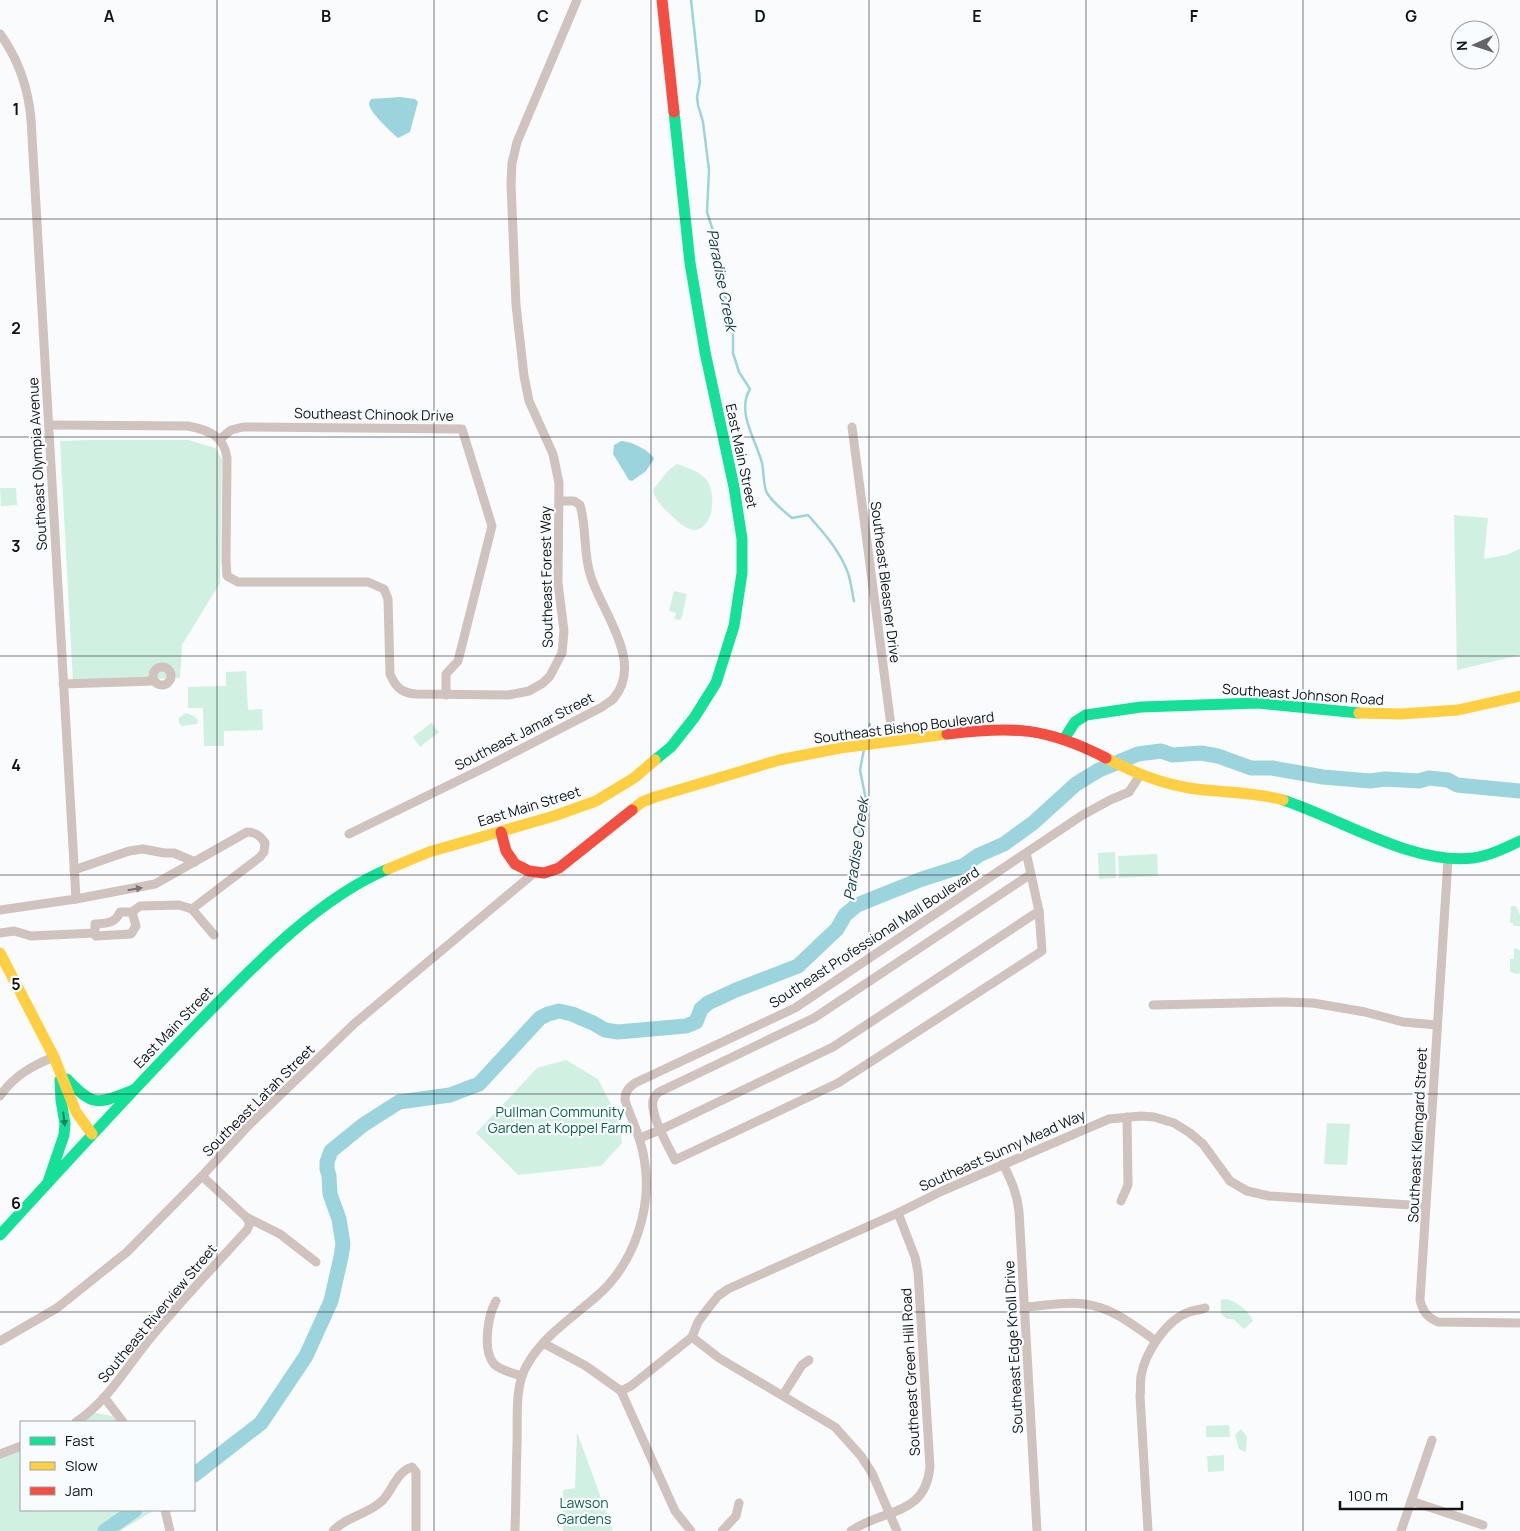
<svg xmlns="http://www.w3.org/2000/svg" width="1520" height="1531" font-family="Manrope,sans-serif">
<style>
.green{fill:#d0f0e2}
.water{fill:#9cd4de}
.lines{fill:none;stroke-linecap:round;stroke-linejoin:round}
.stream{stroke:#9cd4de;stroke-width:2.5}
.river{stroke:#9cd4de;stroke-width:15}
.street{stroke:#d0c2bc;stroke-width:9}
.fast{stroke:#16e098;stroke-width:11}
.slow{stroke:#ffcf43;stroke-width:11}
.jam{stroke:#f24e42;stroke-width:11}
.oneway{fill:#7a7371}
.oneway2{fill:#14845d}
.grid{fill:none;stroke:#111315;stroke-width:1;stroke-opacity:0.55}
.labels{text-anchor:middle;dominant-baseline:central;stroke-width:4.5;stroke-linejoin:round;paint-order:stroke}
.street-label{font-size:14px;fill:#111315;stroke:#f8fcfe}
.park-label{font-size:14px;fill:#126448;stroke:#f8fcfe}
.water-label{font-size:15px;font-style:italic;fill:#143b40;stroke:#f8fcfe}
.grid-label{font-size:16px;text-anchor:middle;font-weight:bold;fill:#111315;stroke:#f8fcfe;stroke-width:4.5;stroke-linejoin:round;paint-order:stroke}
</style>
<rect width="100%" height="100%" fill="#f9fbfd"/>
<g class="green">
<path d="M88,440H188L215,448L222,459L220,583L182,645L180,678L73,682L60,441Z"/>
<path d="M677,464C686,467 698,471 705,478C717,490 715,529 694,530C686,530 676,520 671,515C664,509 655,500 653,490C660,481 667,470 677,464Z"/>
<path d="M0,488H16L17,505L1,506Z"/>
<path d="M1454,515L1488,518L1484,559L1506,555L1520,549V655L1457,670Z"/>
<path d="M674,591L687,594L681,620L674,619L676,613L669,611Z"/>
<path d="M246,671L248,710L262,709L263,730L224,731V746H204L203,708H188V687L226,686V672Z"/>
<path d="M186,713L194,716L198,720L197,724L182,726L179,723V718Z"/>
<path d="M431,723L439,732L420,747L413,737Z"/>
<path d="M1115,852L1116,878L1099,879L1098,853Z"/>
<path d="M1157,854L1158,876L1119,878L1118,856Z"/>
<path d="M1511,906H1516L1520,915V926H1513V923H1510Z"/>
<path d="M1514,948L1520,950V973L1517,974L1510,972V959H1514Z"/>
<path d="M566,1060L598,1079L619,1120L622,1143L601,1166L518,1175L476,1133L537,1068Z"/>
<path d="M1327,1123L1350,1124L1347,1165L1324,1164Z"/>
<path d="M1225,1299C1235,1300 1249,1311 1253,1321L1244,1329L1233,1319H1227L1221,1314V1300Z"/>
<path d="M91,1412L112,1416L118,1422H76Z"/>
<path d="M1229,1425L1230,1437H1206V1426Z"/>
<path d="M1241,1429L1247,1437L1246,1450L1245,1452L1239,1449L1235,1435Z"/>
<path d="M577,1432L613,1531H563V1490L575,1488Z"/>
<path d="M21,1446V1510H155L120,1531H0V1454Z"/>
<path d="M1224,1455V1471L1208,1472L1207,1456Z"/>
</g>
<g class="water">
<path d="M400,97L415,99L418,102L410,132L398,138C391,132 373,115 370,107C368,104 370,101 371,99Z"/>
<path d="M621,441C630,441 650,450 654,459L646,471L632,481L629,480L613,454L614,445Z"/>
</g>
<g class="lines">
<g class="stream">
<path d="M691,0L700,82L697,97L698,105L703,122L709,170L707,212L720,253L719,266L733,333V353L739,372L750,389C736,412 756,440 762,463C764,472 763,485 767,493C773,503 784,511 792,518L808,515C824,533 840,551 848,573C851,582 852,592 854,601"/>
<path d="M866,742L870,724"/>
<path d="M845,915L852,898L850,886L851,874L857,859L858,849L856,840L860,831V818L866,800L860,770L864,749"/>
</g>
<g class="river">
<path d="M194,1475L261,1423L306,1356L331,1301L341,1257L343,1244L339,1219L330,1194L329,1176L327,1169V1162L331,1151L363,1125L399,1102L450,1095L479,1084L540,1018L548,1014L559,1011L572,1014L593,1023L605,1030L618,1032L686,1026L696,1022L701,1009L708,1003L736,990L798,966L837,929L845,915L857,905L922,879L963,866L979,855L1004,844L1033,823L1076,784L1099,770L1138,754L1161,751L1172,755L1201,753L1218,756L1251,768H1272L1323,777L1370,781L1385,779L1419,781L1429,778L1448,780L1457,785L1520,791"/>
<path d="M105,1531L135,1510"/>
</g>
<g class="street">
<path d="M0,34C19,60 28,87 31,119L76,899"/>
<path d="M49,425L188,426C208,430 224,435 227,458L226,560L227,576L238,582H368L384,589L388,599L390,674C396,688 402,693 416,694L508,695L529,691L543,683L550,676L562,653L564,631L558,583L559,483L553,454L529,401L524,376L516,305L511,184L512,163L517,142L577,0"/>
<path d="M852,427L893,741"/>
<path d="M220,439L231,430L243,427L462,429L492,526L458,661L446,674V695"/>
<circle cx="162" cy="676" r="9"/>
<path d="M63,684L154,681"/>
<path d="M349,834L484,768L602,707C605,704 611,702 614,698C644,662 602,612 591,577C583,555 587,528 580,505L574,501H559"/>
<path d="M1026,853L1028,861L1039,911L1042,951L838,1083L675,1160C669,1147 647,1111 654,1098C655,1095 657,1094 659,1092L814,1018L1031,874"/>
<path d="M1448,859L1420,1300C1423,1312 1427,1317 1438,1322L1520,1323"/>
<path d="M74,870L129,851L143,849L164,853H174L195,862"/>
<path d="M0,910L76,899L155,884L247,832C255,832 260,835 265,843L264,852L260,857L192,909L214,935"/>
<path d="M0,933L14,931L31,936L95,933L96,936L131,934L136,926L132,912"/>
<path d="M95,933V924C106,923 115,924 120,912H132L140,906L179,905L192,909"/>
<path d="M1153,1005L1283,1002L1313,1003L1365,1012L1403,1022L1437,1025"/>
<path d="M0,1096C14,1076 31,1066 54,1057"/>
<path d="M640,1138L660,1130L833,1047L1039,911"/>
<path d="M1003,1164C1011,1180 1017,1193 1019,1211L1037,1531"/>
<path d="M202,1176L246,1217L280,1234L316,1262"/>
<path d="M1121,1201L1128,1185L1127,1117"/>
<path d="M496,1301C488,1315 482,1350 494,1364C501,1371 513,1373 522,1376"/>
<path d="M1025,1307C1043,1306 1066,1301 1084,1304C1112,1307 1133,1325 1156,1341"/>
<path d="M692,1337L719,1358L835,1427L861,1456L872,1473L897,1531"/>
<path d="M0,1341L57,1308L127,1252L202,1176L249,1125L355,1023L534,873"/>
<path d="M543,1343L586,1366L621,1391L675,1511L691,1531"/>
<path d="M621,1391L631,1386L692,1337L698,1322L706,1311L718,1296L728,1289L898,1213L942,1191L1109,1119L1141,1116L1154,1117L1174,1123L1190,1133L1203,1144L1230,1181L1247,1191L1269,1196L1426,1206"/>
<path d="M783,1395L802,1365L809,1360"/>
<path d="M104,1397L123,1422"/>
<path d="M76,1422C109,1400 127,1366 152,1336C182,1300 215,1265 247,1230L250,1223L246,1217"/>
<path d="M0,1454L21,1446"/>
<path d="M1411,1501L1483,1525"/>
<path d="M165,1510L170,1531"/>
<path d="M333,1531C347,1516 367,1515 382,1501C393,1490 396,1472 412,1467L416,1472V1531"/>
<path d="M515,1531C516,1502 516,1473 517,1444C518,1419 514,1387 527,1365C543,1336 573,1317 597,1296C635,1263 653,1206 644,1158C641,1137 631,1119 625,1100C625,1092 628,1088 635,1083L795,1008L1081,816L1110,800L1129,792L1140,775"/>
<path d="M722,1531L736,1516L739,1503"/>
<path d="M851,1531C884,1508 925,1517 930,1467L918,1272L915,1257L898,1213"/>
<path d="M1148,1531L1140,1396C1141,1390 1140,1383 1141,1376C1145,1353 1166,1320 1189,1312C1194,1310 1200,1310 1205,1308"/>
<path d="M1401,1531L1432,1440"/>
</g>
<g class="fast">
<path d="M1064,739L1075,722L1086,715L1141,707L1258,703L1359,713"/>
<path d="M655,760L671,747L694,718L716,683L734,626L742,573V539L734,487L705,352L690,263L674,112"/>
<path d="M1283,800C1341,819 1412,865 1473,858C1489,856 1505,848 1520,841"/>
<path d="M67,1079C94,1108 98,1104 133,1090"/>
<path d="M48,1182L64,1135L65,1124L61,1100L60,1080"/>
<path d="M0,1235C65,1164 129,1094 196,1025C250,970 316,899 388,869"/>
</g>
<g class="slow">
<path d="M1359,713L1401,714L1458,710L1520,696"/>
<path d="M1106,758C1132,772 1159,783 1189,788C1221,793 1251,791 1283,800"/>
<path d="M632,810L642,802L655,797L779,760L840,748L947,734"/>
<path d="M388,869L429,852L554,816L596,801L634,778L655,760"/>
<path d="M0,953L54,1057L76,1112L92,1134"/>
</g>
<g class="jam">
<path d="M662,0L674,112"/>
<path d="M947,734C1013,726 1046,727 1106,758"/>
<path d="M501,832L506,851L515,864L529,871L544,873L559,868L632,810"/>
</g>
</g>
<defs><path id="oneway-solid" d="M-6-.8H1V-3.2L6.5 0L1 3.2V.8H-6Z" transform="scale(1.25)"/></defs>
<use class="oneway" href="#oneway-solid" transform="translate(135 889) rotate(-10)"/>
<use class="oneway2" href="#oneway-solid" transform="translate(64 1119) rotate(83)"/>
<path class="grid" d="M217,0V1531M434,0V1531M651,0V1531M869,0V1531M1086,0V1531M1303,0V1531M0,219H1520M0,437H1520M0,656H1520M0,875H1520M0,1094H1520M0,1312H1520"/>
<g class="labels">
<g class="street-label">
<text transform="translate(374 414) rotate(1)">Southeast Chinook Drive</text>
<text transform="translate(742 456) rotate(78)">East Main Street</text>
<text transform="translate(37 464) rotate(-93)">Southeast Olympia Avenue</text>
<text transform="translate(546 577) rotate(-91)">Southeast Forest Way</text>
<text transform="translate(886 582) rotate(83)">Southeast Bleasner Drive</text>
<text transform="translate(1303 694) rotate(4)">Southeast Johnson Road</text>
<text transform="translate(904 727) rotate(-7)">Southeast Bishop Boulevard</text>
<text transform="translate(524 731) rotate(-27)">Southeast Jamar Street</text>
<text transform="translate(529 806) rotate(-17)">East Main Street</text>
<text transform="translate(874 937) rotate(-33)">Southeast Professional Mall Boulevard</text>
<text transform="translate(173 1027) rotate(-46)">East Main Street</text>
<text transform="translate(258 1100) rotate(-45)">Southeast Latah Street</text>
<text transform="translate(1417 1135) rotate(-87)">Southeast Klemgard Street</text>
<text transform="translate(1002 1150) rotate(-24)">Southeast Sunny Mead Way</text>
<text transform="translate(157 1313) rotate(-50)">Southeast Riverview Street</text>
<text transform="translate(1013 1347) rotate(-93)">Southeast Edge Knoll Drive</text>
<text transform="translate(910 1372) rotate(-93)">Southeast Green Hill Road</text>
</g>
<g class="park-label">
<text x="560" y="1111">Pullman Community<tspan x="560" dy="16">Garden at Koppel Farm</tspan></text>
<text x="584" y="1502">Lawson<tspan x="584" dy="16">Gardens</tspan></text>
</g>
<g class="water-label">
<text transform="translate(722 280) rotate(79)">Paradise Creek</text>
<text transform="translate(856 849) rotate(-82)">Paradise Creek</text>
</g>
</g>
<g class="grid-label">
<text x="109" y="22">A</text>
<text x="326" y="22">B</text>
<text x="543" y="22">C</text>
<text x="760" y="22">D</text>
<text x="977" y="22">E</text>
<text x="1194" y="22">F</text>
<text x="1411" y="22">G</text>
<text x="16" y="115">1</text>
<text x="16" y="334">2</text>
<text x="16" y="552">3</text>
<text x="16" y="771">4</text>
<text x="16" y="990">5</text>
<text x="16" y="1209">6</text>
</g>
<rect x="20" y="1421" width="175" height="90" fill="#f8fcfe" stroke="#9c9fa1"/>
<rect x="30" y="1437" width="25" height="8" fill="#16e098" stroke="#9c9fa1"/>
<text x="65" y="1446" font-size="15" fill="#111315">Fast</text>
<rect x="30" y="1462" width="25" height="8" fill="#ffcf43" stroke="#9c9fa1"/>
<text x="65" y="1471" font-size="15" fill="#111315">Slow</text>
<rect x="30" y="1487" width="25" height="8" fill="#f24e42" stroke="#9c9fa1"/>
<text x="65" y="1496" font-size="15" fill="#111315">Jam</text>
<g transform="translate(1475 45) rotate(267)"><circle r="24" fill="#f8fcfe" stroke="#9c9fa1"/>
<path d="M0-4L9 19L0 12L-9 19Z" fill="#626466"/>
<text y="-8" font-size="14" font-weight="bold" text-anchor="middle" fill="#111315">N</text>
</g>
<path d="M1340 1501v8h122v-8" fill="none" stroke="#111315" stroke-width="2.5"/>
<text x="1348" y="1501" font-size="15" fill="#111315" stroke="#f8fcfe" stroke-width="4" paint-order="stroke">100 m</text>
</svg>
